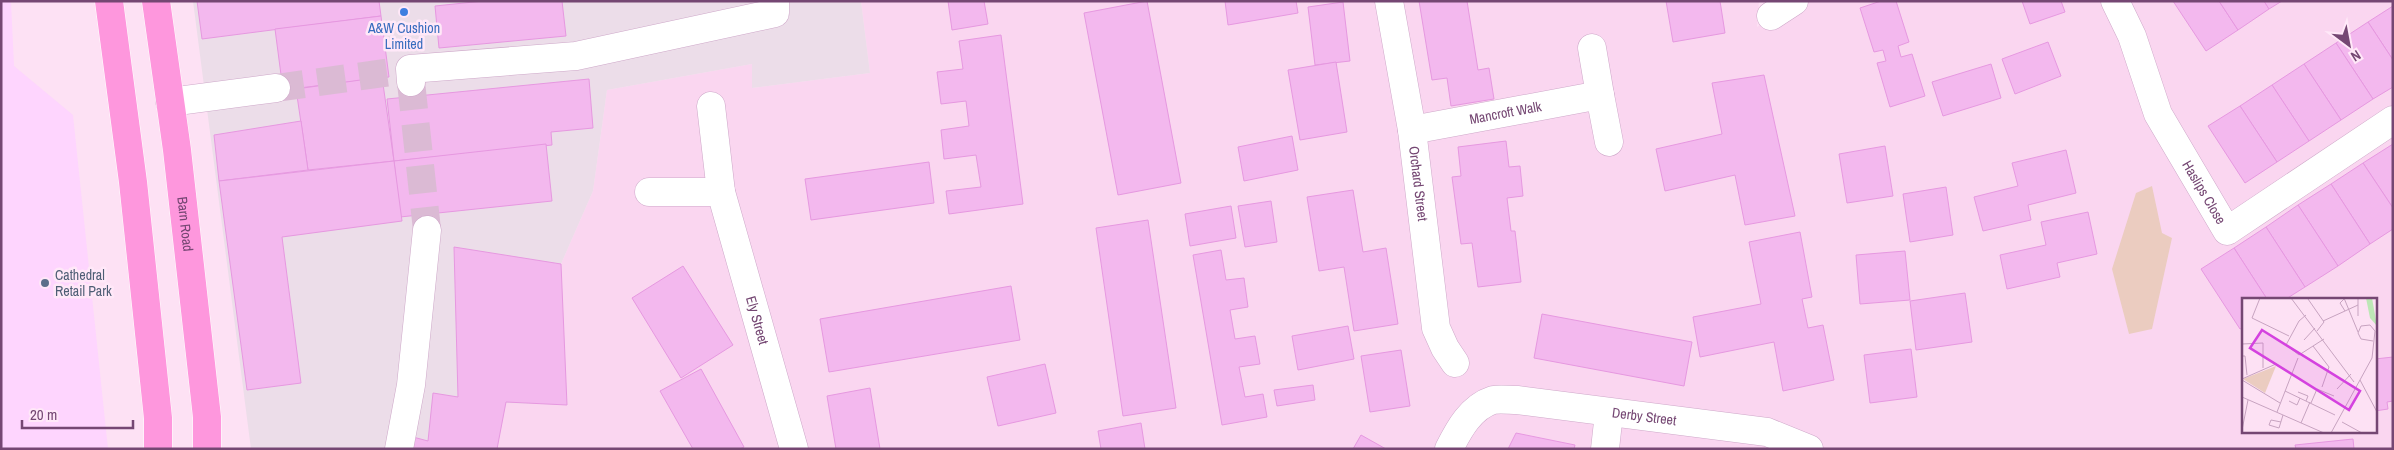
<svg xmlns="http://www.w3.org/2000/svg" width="2394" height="450" font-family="'Archivo Narrow',sans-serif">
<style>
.residential{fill:#fad6f0;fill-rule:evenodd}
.commercial{fill:#fed5fe}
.industrial{fill:#ecdde9}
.green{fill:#ebccc0}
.building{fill:#f3b8ee;stroke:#e698e0}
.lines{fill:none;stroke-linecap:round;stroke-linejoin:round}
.minor-tunnel{stroke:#dbbad4;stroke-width:28;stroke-dasharray:28 14;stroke-linecap:butt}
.minor-casing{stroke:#cea8c9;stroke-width:29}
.major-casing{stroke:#fff;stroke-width:29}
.minor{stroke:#fff;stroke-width:28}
.major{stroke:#fe97dd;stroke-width:28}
.shop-dot{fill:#3f7fe0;stroke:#ffe8f8;stroke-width:2}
.service-dot{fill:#5c6f8a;stroke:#ffe8f8;stroke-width:2}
.labels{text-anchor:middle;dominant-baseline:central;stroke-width:5;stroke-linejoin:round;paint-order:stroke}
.shop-label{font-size:14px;fill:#366cbe;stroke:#ffe8f8}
.street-label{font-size:14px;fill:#754773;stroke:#ffe8f8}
.service-label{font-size:14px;fill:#4e5e75;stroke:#ffe8f8;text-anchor:start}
.inset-road{fill:none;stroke:#c7a3c0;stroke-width:1}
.view{fill:#d442df;fill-opacity:0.15;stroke:#d442df;stroke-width:2.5}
.inset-edge{fill:none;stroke:#754773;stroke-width:2.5}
</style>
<rect width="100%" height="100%" fill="#fde1f4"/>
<path class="residential" d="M861,1H1759L1757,27L1794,1H2393V449H497L506,402L567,404L561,264L593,191L607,90L752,64L753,88L870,73ZM2243,299H2375V431H2243Z"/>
<path class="commercial" d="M1,1H11L14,66L73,115L108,449H1Z"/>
<path class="industrial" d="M193,1H861L870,73L752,88V64L607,90L593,191L561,264L567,405L506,403L497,449H251Z"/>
<path class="green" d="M2152,186L2162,233L2172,238L2152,329L2129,334L2112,269L2136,193Z"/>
<g class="building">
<path d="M197,1H379L381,16L202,39Z"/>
<path d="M483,1H562L566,36L439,48L435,6Z"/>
<path d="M948,1H984L988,24L952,30Z"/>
<path d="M1147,1L1181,183L1118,195L1084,13Z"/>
<path d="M1225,1H1296L1298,13L1228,25Z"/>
<path d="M1419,1H1467L1478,70L1489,68L1494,99L1451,106L1447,78L1432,80Z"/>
<path d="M1666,1H1720L1725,33L1673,42Z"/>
<path d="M1881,1H1896L1909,42L1898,46L1901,57L1912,54L1925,96L1890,107L1877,63L1886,61L1883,50L1874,52L1860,8Z"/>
<path d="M2022,1H2061L2065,12L2030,24Z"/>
<path d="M2173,1H2219L2238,30L2206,51Z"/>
<path d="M2219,1H2264L2269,9L2238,30Z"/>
<path d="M2264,1H2282L2269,9Z"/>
<path d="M1343,2L1350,61L1315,65L1308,7Z"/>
<path d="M2393,6V60L2368,22Z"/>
<path d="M381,16L389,77L283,90L275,29Z"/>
<path d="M2368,22L2393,60V87L2373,99L2336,43Z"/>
<path d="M1001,35L1023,204L949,214L946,191L981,187L976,155L944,159L941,130L969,126L966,101L941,104L937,72L963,69L959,41Z"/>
<path d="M2048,42L2061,76L2015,94L2002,59Z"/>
<path d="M2336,43L2373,99L2341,120L2304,64Z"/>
<path d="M1336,62L1347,132L1300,140L1288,70Z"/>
<path d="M1991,64L2001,98L1943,116L1932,82Z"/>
<path d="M2304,64L2341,120L2309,141L2272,85Z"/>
<path d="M1764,75L1795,216L1745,225L1735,175L1665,191L1656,149L1722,134L1712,83Z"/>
<path d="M382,77L394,161L308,170L296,89Z"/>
<path d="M589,79L593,128L551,132L552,145L394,161L387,99Z"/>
<path d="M2272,85L2309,141L2277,162L2240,106Z"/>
<path d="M2240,106L2277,162L2245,183L2208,126Z"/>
<path d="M301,121L308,170L219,181L214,135Z"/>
<path d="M1292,136L1298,170L1244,181L1238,147Z"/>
<path d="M1506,141L1509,167L1520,166L1523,196L1507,198L1511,231H1515L1521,282L1478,287L1472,243L1461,244L1452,177L1461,176L1458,147Z"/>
<path d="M546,144L552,201L400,217L394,161Z"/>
<path d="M2393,144V208L2363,163Z"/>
<path d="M1885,146L1893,196L1847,203L1839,154Z"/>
<path d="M2066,150L2076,193L2028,205L2031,220L1983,231L1974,197L2018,186L2012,163Z"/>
<path d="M394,161L402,221L282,237L301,383L247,390L219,181Z"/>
<path d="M929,162L934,203L811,220L805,179Z"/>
<path d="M2363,163L2393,208V229L2370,244L2331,184Z"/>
<path d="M2331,184L2370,244L2338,266L2298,205Z"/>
<path d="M1946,187L1953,235L1910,242L1903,194Z"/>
<path d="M1353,190L1363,252L1386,248L1398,324L1354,331L1344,267L1319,271L1307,197Z"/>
<path d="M1271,201L1277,242L1245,247L1238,206Z"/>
<path d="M2298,205L2338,266L2305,287L2266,227Z"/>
<path d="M1231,206L1236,238L1190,246L1185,214Z"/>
<path d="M2088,212L2097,254L2057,263L2060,277L2007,289L2000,255L2046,245L2041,222Z"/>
<path d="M1148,220L1176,408L1123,416L1096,228Z"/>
<path d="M2266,227L2305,287L2286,299H2267L2234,248Z"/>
<path d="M1800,232L1812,297L1802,299L1808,328L1823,325L1834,380L1783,391L1774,342L1700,357L1693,317L1761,304L1749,242Z"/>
<path d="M454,247L561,264L567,405L506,402L497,449H411L413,437L428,441L433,393L458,397Z"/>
<path d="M2234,248L2267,299H2243V328L2240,329L2201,269Z"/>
<path d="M1221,250L1226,280L1244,278L1248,307L1230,310L1235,339L1255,336L1260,364L1239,367L1245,397L1263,394L1267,417L1222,425L1193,255Z"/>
<path d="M1905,251L1910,300L1860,304L1856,255Z"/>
<path d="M683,266L733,345L681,378L632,298Z"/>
<path d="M1011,286L1020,340L829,372L820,319Z"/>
<path d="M1965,293L1972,342L1916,350L1910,301Z"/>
<path d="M1542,314L1692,342L1684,386L1534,358Z"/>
<path d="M1348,326L1354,359L1298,370L1292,336Z"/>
<path d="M1911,349L1917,397L1870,403L1864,355Z"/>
<path d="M1401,350L1410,406L1370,412L1361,356Z"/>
<path d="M2393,357V401L2387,402L2388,409L2375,411V359Z"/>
<path d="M1045,364L1056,413L998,426L987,377Z"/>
<path d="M701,369L744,447L740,449H693L660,391Z"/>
<path d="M1313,385L1315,400L1277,406L1274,390Z"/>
<path d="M870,388L880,449H836L827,396Z"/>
<path d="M1141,423L1145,449H1101L1098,431Z"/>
<path d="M1516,433L1575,445L1574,449H1508Z"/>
<path d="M1361,435L1386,449H1353Z"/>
<path d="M2353,439L2354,449H2296L2295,445Z"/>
</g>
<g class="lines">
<g class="minor-tunnel">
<path d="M411,82L427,230"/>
<path d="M276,88L399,71"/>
</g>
<defs>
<g id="minor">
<path id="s1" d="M1389,1L1412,130L1436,328L1445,348L1455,363"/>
<path id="s2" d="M2115,1L2132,36L2158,114L2227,231L2393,120"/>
<path d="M1771,16L1794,1"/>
<path d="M1592,48L1600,95"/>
<path d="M411,82L410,69L576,56L775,13V1"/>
<path d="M170,102L276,88"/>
<path id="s3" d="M711,106L721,192L794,449"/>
<path id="s4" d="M1412,130L1600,95L1609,142"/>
<path d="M649,192H721"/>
<path d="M399,449L411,385L427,230"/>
<path id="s5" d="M1449,449C1459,429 1471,407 1493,400C1500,399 1510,400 1517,400L1767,432L1809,449"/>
<path d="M1605,449L1609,413"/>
</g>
<g id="major">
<path d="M109,1L133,182L158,418V449"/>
<path id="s6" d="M156,1L177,150L207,417V449"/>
</g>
</defs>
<use href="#minor" class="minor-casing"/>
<use href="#major" class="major-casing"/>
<use href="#minor" class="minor"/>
<use href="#major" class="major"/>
</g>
<circle class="shop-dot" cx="404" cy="12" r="5"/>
<circle class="service-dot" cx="45" cy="283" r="5"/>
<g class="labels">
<g class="shop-label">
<text x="404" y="28">A&amp;W Cushion<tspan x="404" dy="16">Limited</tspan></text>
</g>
<g class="street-label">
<text stroke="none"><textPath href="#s4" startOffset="95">Mancroft Walk</textPath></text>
<text stroke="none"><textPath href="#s1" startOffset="185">Orchard Street</textPath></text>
<text stroke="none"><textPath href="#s2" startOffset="212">Haslips Close</textPath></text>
<text stroke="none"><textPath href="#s6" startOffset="225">Barn Road</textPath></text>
<text stroke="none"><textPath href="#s3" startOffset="220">Ely Street</textPath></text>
<text stroke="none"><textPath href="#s5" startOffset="220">Derby Street</textPath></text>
</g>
<g class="service-label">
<text x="55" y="275">Cathedral<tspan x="55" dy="16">Retail Park</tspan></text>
</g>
</g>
<g transform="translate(2242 298)">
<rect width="135" height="135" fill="#fde1f4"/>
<path d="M34,68L23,95L1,81Z" fill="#ebccc0"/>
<path d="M124,0H130L135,28L128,20Z" fill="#bde7b6"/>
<path class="inset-road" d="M18,0L10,20L47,38M49,0L112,84M102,0L116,34M116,0V18M66,1L82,24L75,33M102,1L98,5L103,13L116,7M64,17L57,23L44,47L57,57L82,41M81,23L103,13M62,42L73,30M0,46L21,45V70M71,48L87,69L80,89M0,58H3L5,77M0,81L34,66M0,82L38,105M118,82L135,114M95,91L109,76M43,93L93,117M56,94L66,98L64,103M0,99L82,135M47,103L55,107L58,100M69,105L75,91L92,98M35,114L56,60M39,124L29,122L27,127L37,130L41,117M100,124L120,135M59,125L68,104M0,132L6,102M89,135L130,60L133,33L128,27L119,28L116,35L119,41L131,43"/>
<path class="view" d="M20,32L118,93L107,112L8,50Z"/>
<rect width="135" height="135" class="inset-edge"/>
</g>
<rect width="2394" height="450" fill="none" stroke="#754773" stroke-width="5"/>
<g transform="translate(2349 45) rotate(148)" stroke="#ffe8f8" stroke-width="4" paint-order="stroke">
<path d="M0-4L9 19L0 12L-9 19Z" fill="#754773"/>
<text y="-8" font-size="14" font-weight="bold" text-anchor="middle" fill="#754773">N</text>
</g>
<path d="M22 420v8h111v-8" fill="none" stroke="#754773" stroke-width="2.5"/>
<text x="30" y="420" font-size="15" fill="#754773" stroke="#ffe8f8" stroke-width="4" paint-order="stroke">20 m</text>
</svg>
